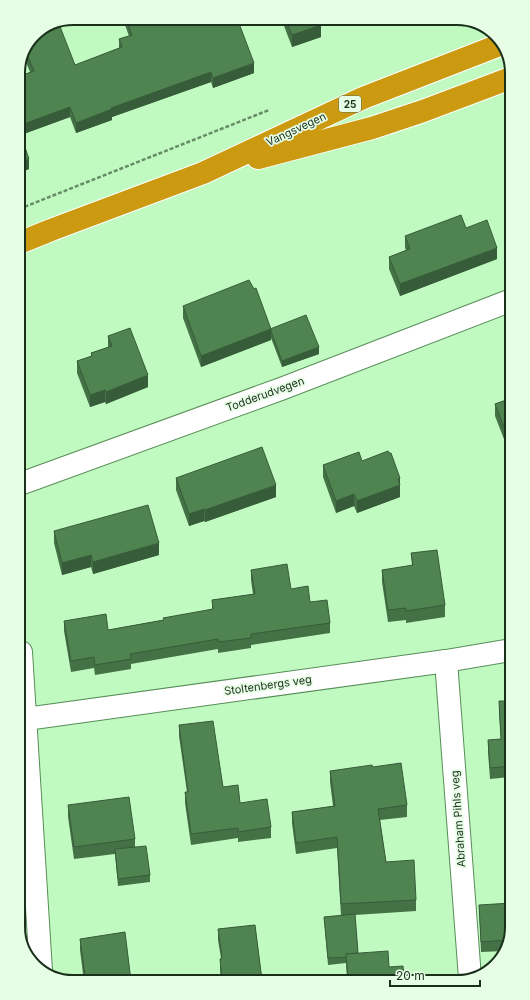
<svg xmlns="http://www.w3.org/2000/svg" width="530" height="1000" font-family="Inter,sans-serif">
<style>
.lines{fill:none;stroke-linecap:round;stroke-linejoin:round}
.minor-casing{stroke:#588d59;stroke-width:24}
.highway-casing{stroke:#fff;stroke-width:24}
.path{stroke:#668c67;stroke-width:2.5;stroke-dasharray:4 2;stroke-linecap:butt}
.minor{stroke:#fff;stroke-width:22}
.highway{stroke:#cb9a10;stroke-width:22}
.wall{fill:#447246}
.shaded-wall{fill:#375c39}
.building{fill:#4f8451;stroke:#375c39}
.labels{text-anchor:middle;dominant-baseline:central;stroke-width:3.5;stroke-linejoin:round;paint-order:stroke}
.shield{fill:#e7fde6;stroke:#586e58;stroke-width:1}
.shield-label{font-size:10px;font-weight:bold;fill:#1a301b}
.street-label{font-size:11px;fill:#1a301b;stroke:#e7fde6}
.rim{fill:none;stroke:#1a301b;stroke-width:2}
</style>
<rect width="100%" height="100%" fill="#c1fac1"/>
<g class="lines">
<defs>
<g id="minor">
<path d="M20,484L281,389L509,301"/>
<path d="M21,652L41,971"/>
<path d="M446,661L470,978"/>
<path d="M26,719L446,661L511,650"/>
</g>
<g id="highway">
<path d="M258,158L372,128L423,111L508,79"/>
<path d="M19,243L51,230L203,173L363,98L502,44"/>
</g>
</defs>
<use href="#minor" class="minor-casing"/>
<use href="#highway" class="highway-casing"/>
<path class="path" d="M19,209L269,110"/>
<use href="#minor" class="minor"/>
<use href="#highway" class="highway"/>
</g>
<g class="wall">
<path d="M125,18H179V20L254,73L213,88L211,82L112,117V120L76,133L70,117L21,135L29,169L19,173L18,77L30,72L24,57L34,34L75,65L119,48V39L129,36L125,25Z"/>
<path d="M281,18H318L321,37L292,47Z"/>
<path d="M466,228L497,259L400,296L389,269V257L406,250L405,248V236Z"/>
<path d="M183,306L271,328L319,354L282,367L271,338V340L201,367L183,318Z"/>
<path d="M108,336L148,387L106,404L105,402L90,407L77,373V361L91,356V353L108,347Z"/>
<path d="M509,399L510,451L509,452L495,416V404Z"/>
<path d="M362,461L400,478V497L357,513L354,506L336,513L323,477V465Z"/>
<path d="M176,478L276,497L205,522L204,521L189,526L176,490Z"/>
<path d="M54,531L159,555L93,574L91,567L62,575L54,543Z"/>
<path d="M411,553L445,605V617L406,623V620L388,622L382,582V570L412,566Z"/>
<path d="M251,570L291,589L310,602L330,623V633L251,645V648L218,653V649L131,664V669L95,675L94,668L71,672L64,631V621L108,630L163,620L212,609V600L253,594L251,580Z"/>
<path d="M499,701H511V777L490,779L488,751V740L501,739L499,713Z"/>
<path d="M179,725L223,787L240,803L271,827V838L238,842V838L191,845L185,803V792H187L179,736Z"/>
<path d="M373,767L407,805V817L380,820L386,862L416,900V911L355,915L358,953L389,967L404,978L347,979L346,963L328,965L324,917L341,916L337,848L296,854L292,823V812L333,806L330,782V771Z"/>
<path d="M68,805L135,839V847L150,875V882L118,886L115,854L74,859L68,817Z"/>
<path d="M479,905L512,927L505,951L481,952Z"/>
<path d="M255,925L262,980H221L220,970V959L221,958L218,940V929Z"/>
<path d="M80,939L131,981L84,982L80,950Z"/>
</g>
<g class="shaded-wall">
<path d="M321,25V37L292,47V35Z"/>
<path d="M254,63V73L213,88V78Z"/>
<path d="M211,72V82L112,117V120L76,133V123L111,108Z"/>
<path d="M70,107V117L18,136V126Z"/>
<path d="M29,159V169L19,173V163Z"/>
<path d="M497,248V259L400,296V284Z"/>
<path d="M271,329V340L201,367V356Z"/>
<path d="M319,347V354L282,367V361Z"/>
<path d="M148,375V387L106,404V392Z"/>
<path d="M105,390V402L90,407V395Z"/>
<path d="M22,426V435L20,436V427Z"/>
<path d="M510,439V451L509,452V440Z"/>
<path d="M400,478V497L357,513V501Z"/>
<path d="M276,485V497L205,522V510Z"/>
<path d="M354,494V506L336,513V501Z"/>
<path d="M204,509V521L189,526V514Z"/>
<path d="M159,543V555L93,574V562Z"/>
<path d="M91,555V567L62,575V563Z"/>
</g>
<g class="building">
<path d="M126,18H179V20L185,18H237L254,63L213,78L211,72L111,108L112,109L76,123L70,107L18,126V77L34,71L26,52L34,34L59,24L75,65L122,47L119,39L132,35Z"/>
<path d="M285,18H318L321,25L292,35Z"/>
<path d="M18,127L29,159L19,163Z"/>
<path d="M461,215L466,228L487,220L497,248L400,284L389,257L410,249L405,236Z"/>
<path d="M249,280L254,289L256,288L271,329L201,356L183,306Z"/>
<path d="M306,315L319,347L282,361L271,331V329H270Z"/>
<path d="M130,328L148,375L106,392L105,390L90,395L77,361L92,356L91,353L112,346L108,336Z"/>
<path d="M509,399L510,439L509,440L495,404Z"/>
<path d="M20,421L22,426L20,427Z"/>
<path d="M262,447L276,485L205,510L204,509L189,514L176,478Z"/>
<path d="M388,451L389,453H391L400,478L398,479L400,485L357,501L354,494L336,501L323,465L359,452L362,461Z"/>
<path d="M148,505L159,543L93,562L91,555L62,563L54,531Z"/>
<path d="M437,550L445,605L406,611V608L388,610L382,570L413,565L411,553Z"/>
<path d="M287,564L291,589L308,586L310,602L327,600L330,623L251,634V638L218,642V639L130,654L131,659L95,665L94,657L71,661L64,621L106,614L108,630L164,620L163,618L213,609L212,600L255,594L251,570Z"/>
<path d="M499,701H511V766L490,768L488,740L501,739Z"/>
<path d="M213,721L223,787L238,785L240,803L267,799L271,827L238,832V828L191,834L185,792H188L179,725Z"/>
<path d="M401,763L407,805L378,809L386,862L414,860L416,900L341,904L337,837L296,843L292,812L335,806L330,771L372,765L373,767Z"/>
<path d="M129,797L135,839L74,847L68,805Z"/>
<path d="M146,846L150,875L118,879L115,849Z"/>
<path d="M512,903V927L508,940L481,942L479,905Z"/>
<path d="M355,914L358,953L346,954L347,957L328,958L324,917Z"/>
<path d="M255,925L262,980H222L220,959L222,958L218,929Z"/>
<path d="M125,932L131,981L97,982V980L86,982L80,939Z"/>
<path d="M388,951L389,967L403,966L404,978L348,979L346,954Z"/>
</g>
<g class="labels">
<rect class="shield" x="339" y="96" width="22" height="16" rx="3"/>
<g class="shield-label">
<text x="350" y="104">25</text>
</g>
<g class="street-label">
<text transform="translate(296 129) rotate(-25)">Vangsvegen</text>
<text transform="translate(265 394) rotate(-20)">Todderudvegen</text>
<text transform="translate(268 685) rotate(-8)">Stoltenbergs veg</text>
<text transform="translate(458 819) rotate(-94)">Abraham Pihls veg</text>
</g>
</g>
<path d="M0 0H530V1000H0ZM73 25H457A48 48 0 0 1 505 73V927A48 48 0 0 1 457 975H73A48 48 0 0 1 25 927V73A48 48 0 0 1 73 25Z" fill="#e7fde6" fill-rule="evenodd"/>
<path class="rim" d="M73 25H457A48 48 0 0 1 505 73V927A48 48 0 0 1 457 975H73A48 48 0 0 1 25 927V73A48 48 0 0 1 73 25Z"/>
<path d="M390 980v6h90v-6" fill="none" stroke="#1a301b" stroke-width="2"/>
<text x="396" y="980" font-size="12" fill="#1a301b" stroke="#e7fde6" stroke-width="3" paint-order="stroke">20 m</text>
</svg>
